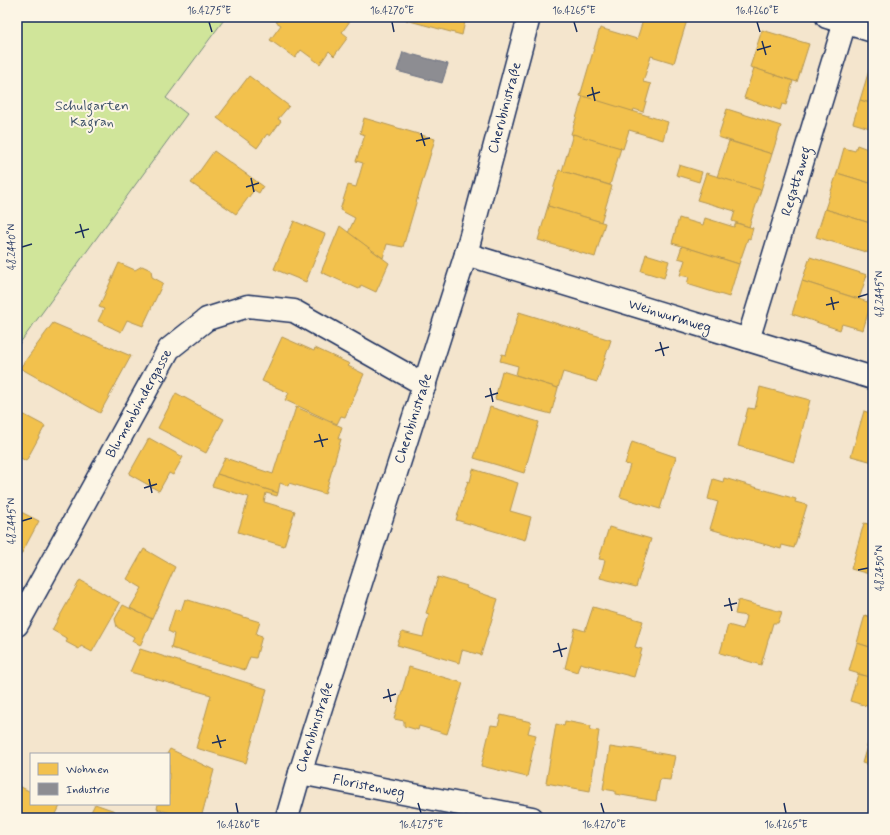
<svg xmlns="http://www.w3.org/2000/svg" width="890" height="835" font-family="Mynerve,sans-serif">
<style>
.green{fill:#d0e59a;stroke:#768a7c}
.homes{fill:#f2c14e;stroke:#b29553}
.industry{fill:#8d8d92;stroke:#6b7182}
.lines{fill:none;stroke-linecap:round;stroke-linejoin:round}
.street-casing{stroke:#1b2f5e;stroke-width:25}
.street{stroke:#fcf5e5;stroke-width:22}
.ticks{fill:none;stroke:#1b2f5e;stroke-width:1.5}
.labels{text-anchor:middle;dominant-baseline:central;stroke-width:4;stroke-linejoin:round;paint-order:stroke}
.park-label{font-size:14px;fill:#3f536a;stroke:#fcf5e5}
.street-label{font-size:14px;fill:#1b2f5e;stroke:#fcf5e5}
.neatline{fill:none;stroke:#1b2f5e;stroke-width:1.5}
.ticks-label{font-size:10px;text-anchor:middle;fill:#1b2f5e}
</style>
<rect width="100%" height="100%" fill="#f4e5cd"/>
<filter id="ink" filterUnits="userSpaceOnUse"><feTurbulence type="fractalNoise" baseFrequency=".025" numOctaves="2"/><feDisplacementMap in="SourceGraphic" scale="8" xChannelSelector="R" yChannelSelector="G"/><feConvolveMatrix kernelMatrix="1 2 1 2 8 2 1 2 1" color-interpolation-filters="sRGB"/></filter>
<g filter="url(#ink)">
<path class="green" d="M17,17H226L166,98L187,114L17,347Z"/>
<g class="homes">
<path d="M280,17H353L342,32L348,37L334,56L329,51L320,64L301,50L295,58L270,40L281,25L276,22Z"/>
<path d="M407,17H466L462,35L406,20Z"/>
<path d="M644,17H688L674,63L651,56L643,82L651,84L643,112L634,109L633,112L580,96L600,28L637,39Z"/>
<path d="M762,30L809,44L797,82L750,67Z"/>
<path d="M870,67L873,68V104L860,100Z"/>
<path d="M754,68L793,81L786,105L782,104L780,110L744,98Z"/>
<path d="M249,76L289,106L278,119L281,121L270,136L267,134L257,148L217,118Z"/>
<path d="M583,96L668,122L663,140L629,130L623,149L571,134Z"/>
<path d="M860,100L873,104V129L853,123Z"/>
<path d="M727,109L781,126L772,154L718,137Z"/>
<path d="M364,118L435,139L403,247L387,244L383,258L348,233L355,218L340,210L348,185L356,187L363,163L356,161L365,135L360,133Z"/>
<path d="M573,134L621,148L610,185L562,171Z"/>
<path d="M729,141L772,154L761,190L717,177Z"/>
<path d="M857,145L873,151V184L837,173L844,148L855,151Z"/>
<path d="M214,151L263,186L259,193L254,190L236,214L191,183Z"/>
<path d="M679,165L702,172L699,182L676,175Z"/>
<path d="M559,170L612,186L601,222L548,206Z"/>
<path d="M706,173L761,190L749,227L732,221L735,211L697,200Z"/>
<path d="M837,173L873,184V224L825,209Z"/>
<path d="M548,206L605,223L595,257L538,240Z"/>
<path d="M825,209L873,224L872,239L873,242L869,253L816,237Z"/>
<path d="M679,218L703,225L705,218L734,227L736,223L753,228L750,239L748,238L739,264L672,243Z"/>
<path d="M294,221L325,234L306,282L274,269Z"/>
<path d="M340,226L389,263L376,292L361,285L359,289L321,272Z"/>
<path d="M682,246L739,264L729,297L687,284L689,277L680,275L685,260L678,258Z"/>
<path d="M646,254L669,261L664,278L641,271Z"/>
<path d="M810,257L867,275L859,299L802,281Z"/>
<path d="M119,263L135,270L142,266L151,270L152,277L163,283L143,326L127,320L121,332L98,321L104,309L99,307Z"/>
<path d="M802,281L871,303L863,330L842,324L840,330L792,314Z"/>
<path d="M519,312L611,340L597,382L563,372L558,388L516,375L518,366L500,361L502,354L506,355Z"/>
<path d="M53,323L131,356L100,413L20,368Z"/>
<path d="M282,337L314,351L315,348L350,364L348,366L364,374L345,417L341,416L337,424L285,400L289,393L262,381Z"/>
<path d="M502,371L558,388L551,414L495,399Z"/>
<path d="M760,387L810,400L794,462L738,446L748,408L755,409Z"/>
<path d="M176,393L224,419L206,453L158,428Z"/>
<path d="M296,407L342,427L338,439H341L325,494L289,483L288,486L280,483L278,493L217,474L225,458L273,474L289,423H291Z"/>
<path d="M490,407L539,422L524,473L474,458Z"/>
<path d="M17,411L45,426L26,461L17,456Z"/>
<path d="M864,411L873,414V462L851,456Z"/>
<path d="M149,438L183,457L173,475L169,473L159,491L129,474Z"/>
<path d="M632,442L676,457L660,509L620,497L630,465L625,464Z"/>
<path d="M473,469L518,483L510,511L531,517L525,540L456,520L468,481L470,482Z"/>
<path d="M217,474L278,493L277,496L266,493L264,502L295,511L284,546L238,532L249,497L212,486Z"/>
<path d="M724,478L796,499L795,502L807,505L794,548L782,545L781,549L710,529L718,502L708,499L713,479L723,482Z"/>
<path d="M17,510L39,521L17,562Z"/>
<path d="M864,523L873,525V575L851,569Z"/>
<path d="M609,527L651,539L636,587L600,578L605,560L599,559Z"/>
<path d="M144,549L175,567L152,619L130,608L142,588L127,579Z"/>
<path d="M438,577L467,586L466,588L498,599L481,655L462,650L459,663L397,645L402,632L423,637L429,614L426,613Z"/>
<path d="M80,580L120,603L92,652L81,646L79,649L66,642L68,639L52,630Z"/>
<path d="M185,599L260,622L256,634L262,636L256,658L250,657L245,670L171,648L174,634L168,631L175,609L181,611Z"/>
<path d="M738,600L782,612L778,623H773L761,665L720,653L728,625L743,629L746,616L735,614Z"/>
<path d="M123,605L152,619L140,646L132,641L134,637L117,627L115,619Z"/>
<path d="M593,607L643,621L635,647L642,649L634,677L580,663L577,672L565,668L575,628L585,631Z"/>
<path d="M865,615L873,618V648L857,643Z"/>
<path d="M857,643L873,648V678L849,671Z"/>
<path d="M140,649L267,689L246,763L196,748L211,695L130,672Z"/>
<path d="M409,667L463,683L447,734L419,726L418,730L404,726V721L394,719Z"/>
<path d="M858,674L873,678V708L850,701Z"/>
<path d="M501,715L531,722L528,733L536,735L527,777L481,766L491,725L498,726Z"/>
<path d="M565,721L591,726L590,730L599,731L590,791L546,783L556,724L564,726Z"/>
<path d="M873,726V766L862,763Z"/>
<path d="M610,747L623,749L624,747L675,756L670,780L660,779L656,801L615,794V791L603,789Z"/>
<path d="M170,749L214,770L201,818H188L157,809L158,804H169V754H167Z"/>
<path d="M17,785L31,792V804H56L60,806L54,818H17Z"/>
<path d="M95,804L115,811L112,818H88Z"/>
</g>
<path class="industry" d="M403,52L448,64L442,83L397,71Z"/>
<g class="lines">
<defs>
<g id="street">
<path d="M827,17L873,31"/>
<path id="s1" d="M466,254L873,378"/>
<path id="s2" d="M748,340L845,22"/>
<path id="s3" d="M17,625L169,349L207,319L248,306L294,311L425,385"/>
<path id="s4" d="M300,773L532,818"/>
<path id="s5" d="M287,818L300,773L466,254L529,17"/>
</g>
</defs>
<use href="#street" class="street-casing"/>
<use href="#street" class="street"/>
</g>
</g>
<path class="ticks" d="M209,22L212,32M392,22L394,32M574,22L577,32M757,22L760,32M762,41L766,55M757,50L771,46M592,87L595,101M587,96L600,92M421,133L425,146M416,141L430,138M251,178L254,192M246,187L259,183M80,224L84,238M75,233L89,229M22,247L32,244M831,297L834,310M858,297L868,294M826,305L839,302M660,342L664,356M655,351L669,347M490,388L493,402M485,397L498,393M319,434L323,447M314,442L328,439M149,479L152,493M144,488L157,484M22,521L32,518M858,570L868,568M729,598L732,611M724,606L737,603M558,643L562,657M553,652L567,648M388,689L391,702M383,698L396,694M217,735L221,748M212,743L226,740M236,803L238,813M418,803L421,813M601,803L604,813M784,803L786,813"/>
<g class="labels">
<g class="park-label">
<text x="92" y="106">Schulgarten<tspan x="92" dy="16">Kagran</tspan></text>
</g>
<g class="street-label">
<text stroke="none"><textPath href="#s5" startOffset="743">Cherubinistraße</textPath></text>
<text stroke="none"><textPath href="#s2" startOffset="166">Regattaweg</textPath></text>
<text stroke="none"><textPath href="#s1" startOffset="213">Weinwurmweg</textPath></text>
<text stroke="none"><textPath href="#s3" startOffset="253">Blumenbindergasse</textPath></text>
<text stroke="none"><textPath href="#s5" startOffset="419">Cherubinistraße</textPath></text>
<text stroke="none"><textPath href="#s5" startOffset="95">Cherubinistraße</textPath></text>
<text stroke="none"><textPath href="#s4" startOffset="70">Floristenweg</textPath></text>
</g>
</g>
<rect width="890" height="835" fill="none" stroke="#fcf5e5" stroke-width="44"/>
<rect x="30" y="753" width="140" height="52" fill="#fcf5e5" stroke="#a2a6af"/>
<rect x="38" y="763" width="20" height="12" fill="#f2c14e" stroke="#a2a6af"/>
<text x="66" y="773" font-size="12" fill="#1b2f5e">Wohnen</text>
<rect x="38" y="783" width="20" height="12" fill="#8d8d92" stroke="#a2a6af"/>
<text x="66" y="793" font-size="12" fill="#1b2f5e">Industrie</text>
<rect x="22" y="22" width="846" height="791" class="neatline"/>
<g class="ticks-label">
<text x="209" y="14">16.4275°E</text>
<text x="392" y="14">16.4270°E</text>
<text x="574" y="14">16.4265°E</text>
<text x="757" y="14">16.4260°E</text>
<text transform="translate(11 247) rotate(-90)" y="4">48.2440°N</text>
<text transform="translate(879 294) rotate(-90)" y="4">48.2445°N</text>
<text transform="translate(11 521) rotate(-90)" y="4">48.2445°N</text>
<text transform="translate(879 568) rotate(-90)" y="4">48.2450°N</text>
<text x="238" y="828">16.4280°E</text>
<text x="421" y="828">16.4275°E</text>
<text x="604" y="828">16.4270°E</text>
<text x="786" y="828">16.4265°E</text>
</g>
</svg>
